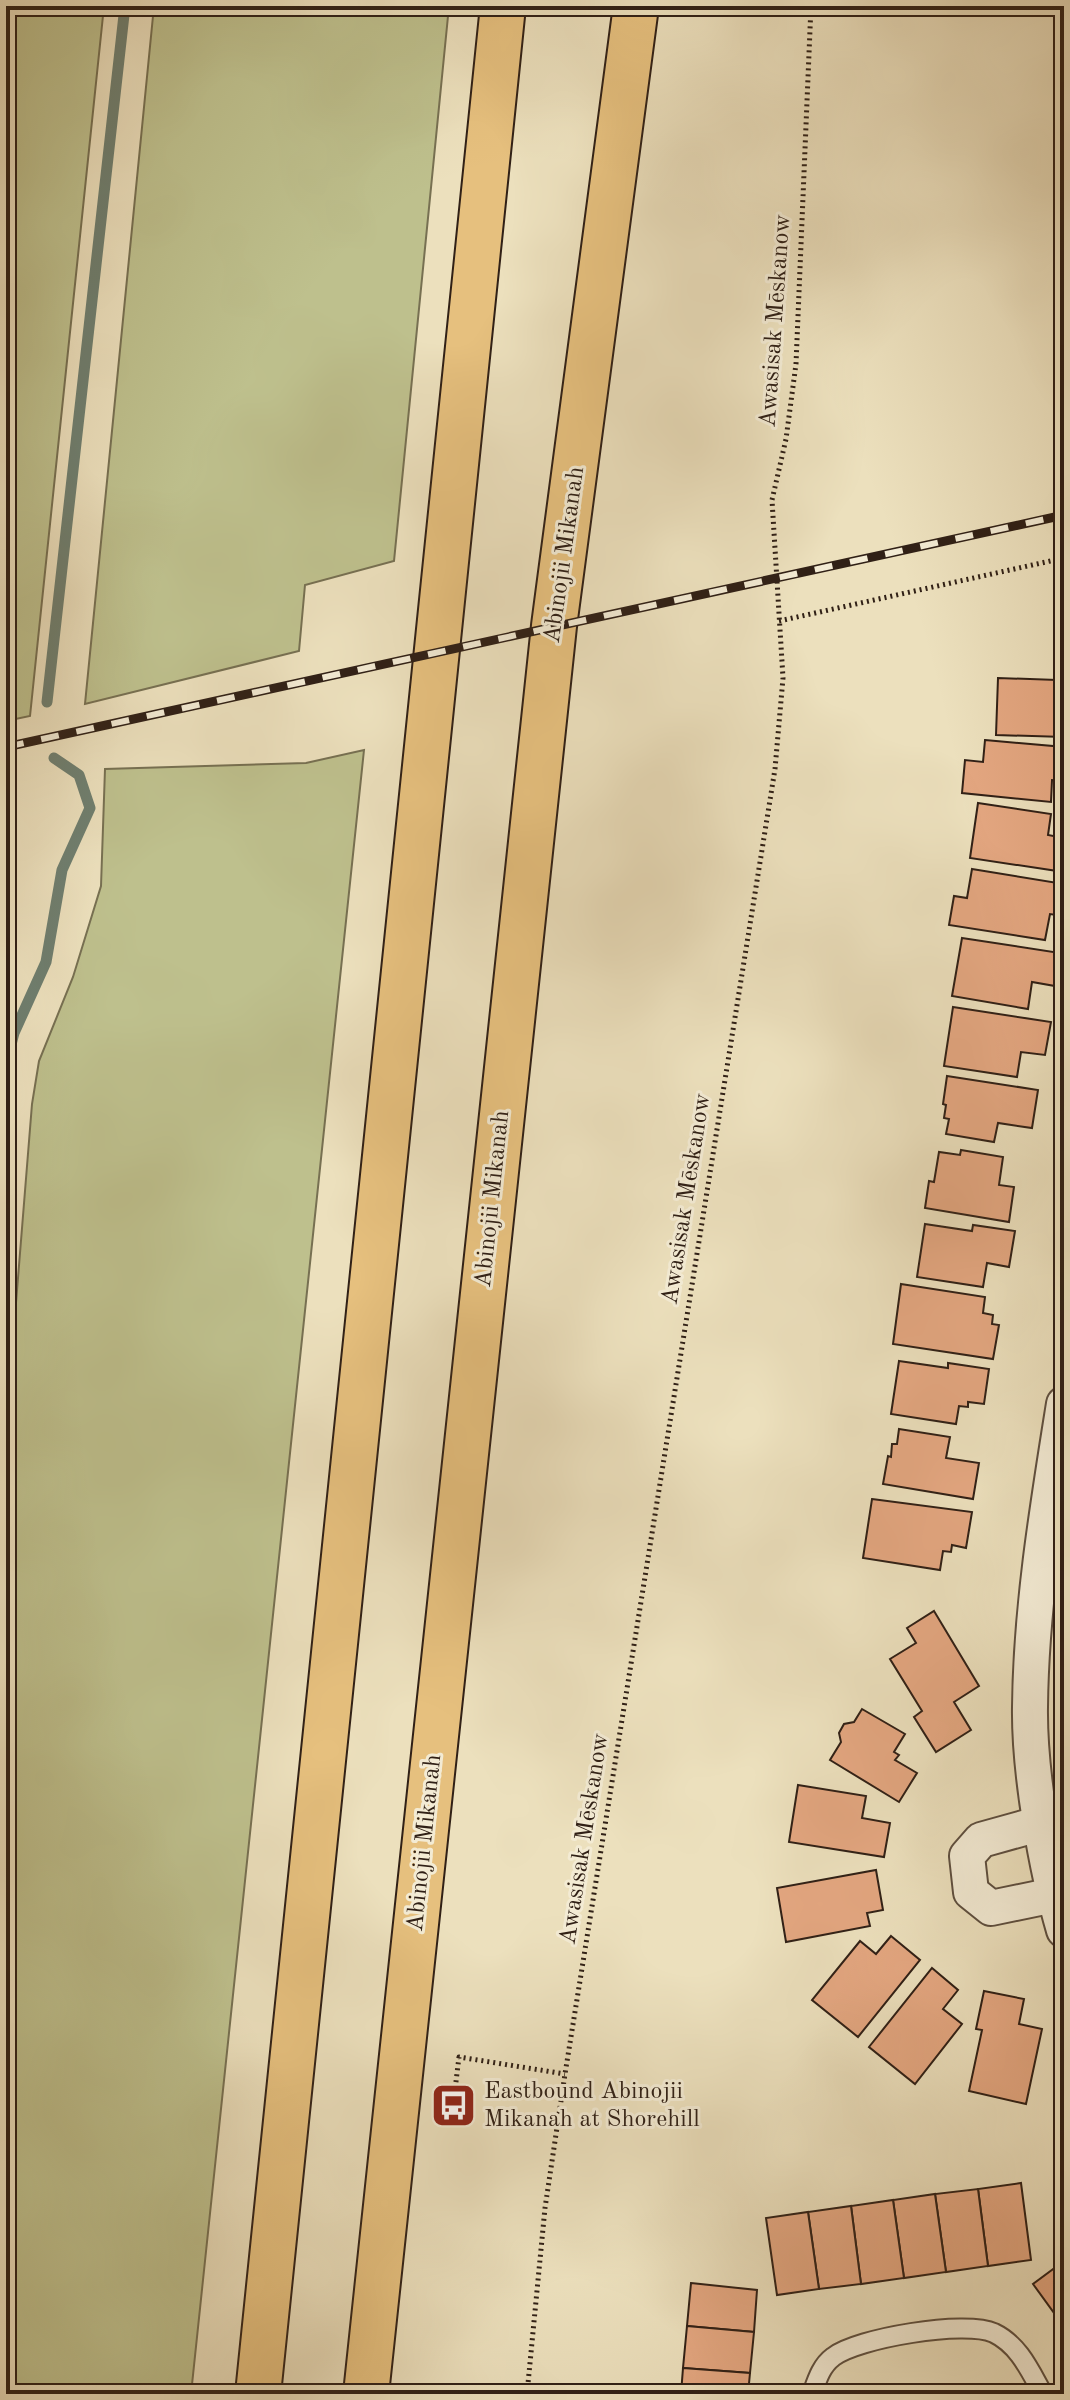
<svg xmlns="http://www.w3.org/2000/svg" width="1070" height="2400" font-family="'Old Standard TT',serif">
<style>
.green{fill:#bec08d;stroke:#777052;stroke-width:2}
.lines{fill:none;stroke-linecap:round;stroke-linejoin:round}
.stream{stroke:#6f7f70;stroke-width:11}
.building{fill:#e4a781;stroke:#302016;stroke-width:2}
.lane-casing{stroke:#5f5040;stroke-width:22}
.street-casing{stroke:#5f5040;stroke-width:38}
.primary-casing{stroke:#302016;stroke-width:48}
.path{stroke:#302016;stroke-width:5;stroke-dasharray:2 4;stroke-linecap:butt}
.lane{stroke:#f3ebd4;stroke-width:18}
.street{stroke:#f3ebd4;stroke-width:34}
.primary{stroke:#e6c07e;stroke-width:44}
.rail-casing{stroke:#302016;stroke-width:9}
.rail{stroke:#f3ebd4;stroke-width:6;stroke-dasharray:18;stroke-linecap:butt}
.labels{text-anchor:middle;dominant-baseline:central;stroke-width:6;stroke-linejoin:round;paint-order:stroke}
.street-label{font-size:24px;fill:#302016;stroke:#f3ebd4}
.poi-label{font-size:24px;fill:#302016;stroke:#f3ebd4;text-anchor:start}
</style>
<rect width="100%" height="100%" fill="#ece0bd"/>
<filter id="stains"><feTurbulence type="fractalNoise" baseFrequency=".0025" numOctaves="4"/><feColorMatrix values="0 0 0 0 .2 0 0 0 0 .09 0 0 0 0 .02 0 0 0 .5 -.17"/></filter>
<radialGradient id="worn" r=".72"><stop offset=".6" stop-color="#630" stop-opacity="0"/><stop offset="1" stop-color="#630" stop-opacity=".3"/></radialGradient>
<g class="green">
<path d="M6,6H104L30,716L6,721Z"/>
<path d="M154,6H449L394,561L305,585L299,651L85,704Z"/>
<path d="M364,750L191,2394H6V1427L32,1104L39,1061L73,977L101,886L105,769L306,763Z"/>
</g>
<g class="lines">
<g class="stream">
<path d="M47,702L125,6"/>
<path d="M6,1064L14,1033L46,962L62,870L90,808L79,775L54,758"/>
</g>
</g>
<g class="building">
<path d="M1053,6H1064V37Z"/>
<path d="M1058,672H1064V737L996,735L998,678L1057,680Z"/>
<path d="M985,740L1064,747V781L1052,780L1051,802L962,793L965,760L983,762Z"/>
<path d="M978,803L1051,814L1048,835L1064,838V872L970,858Z"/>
<path d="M972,869L1064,884V916L1050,914L1045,940L949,925L954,896L967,898Z"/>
<path d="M962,938L1060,953L1055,986L1032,982L1028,1009L952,996Z"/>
<path d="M953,1007L1051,1022L1045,1055L1021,1052L1017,1077L944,1066Z"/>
<path d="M947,1076L1038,1090L1032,1128L998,1123L994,1142L946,1134L949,1119L944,1118L946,1105L943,1104Z"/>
<path d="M961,1150L1003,1157L999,1185L1014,1187L1009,1222L925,1208L929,1181L934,1182L939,1152L960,1155Z"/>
<path d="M925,1224L972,1231L973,1225L1015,1231L1009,1267L987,1263L983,1287L917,1277Z"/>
<path d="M901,1284L985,1297L983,1313L993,1315L992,1324L999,1325L993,1359L893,1344Z"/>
<path d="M899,1361L948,1368V1363L989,1369L984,1404L968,1402V1407L959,1406L956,1424L891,1414Z"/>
<path d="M899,1429L950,1437L946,1458L979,1463L973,1499L883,1484L888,1456L891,1457L892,1444H897Z"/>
<path d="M872,1499L972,1512L966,1548L952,1545L951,1552L943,1551L940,1570L863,1558Z"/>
<path d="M934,1611L979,1686L954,1702L971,1730L936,1752L914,1717L922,1711L890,1659L916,1643L907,1628Z"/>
<path d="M862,1709L905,1734L894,1752L899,1755L895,1760L917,1773L899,1802L830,1760L841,1742L839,1733L844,1724L854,1722Z"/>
<path d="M798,1785L866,1796L862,1818L890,1823L884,1857L789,1842Z"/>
<path d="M876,1870L883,1910L867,1913L870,1926L786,1942L777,1888Z"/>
<path d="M891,1936L920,1960L858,2037L812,2000L860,1941L876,1954Z"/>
<path d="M932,1968L958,1990L943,2009L962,2024L915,2084L869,2047Z"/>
<path d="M984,1991L1024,1999L1019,2024L1042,2029L1026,2104L969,2091L982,2030L976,2029Z"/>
<path d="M1021,2183L1031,2260L988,2266L978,2189Z"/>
<path d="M978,2189L988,2266L946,2272L935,2194Z"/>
<path d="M935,2194L946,2272L904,2278L893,2200Z"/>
<path d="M893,2200L904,2278L861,2284L851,2206Z"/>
<path d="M851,2206L861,2284L819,2289L808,2212Z"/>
<path d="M808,2212L819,2289L777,2295L766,2218Z"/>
<path d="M1064,2261V2312L1057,2317L1033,2284Z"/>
<path d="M691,2283L757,2290L754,2332L687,2326Z"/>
<path d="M687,2326L754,2332L750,2373L683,2368Z"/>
<path d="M683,2368L750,2373L748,2394H681Z"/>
<path d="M1003,2387L1004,2394H961V2393Z"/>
</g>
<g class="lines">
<defs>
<path id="lane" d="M812,2394C817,2380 821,2366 833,2357C857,2338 965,2320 994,2333C1019,2345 1030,2371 1043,2394"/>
<g id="street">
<path d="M1064,1404C1048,1504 1031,1606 1030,1707C1029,1771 1046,1869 1064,1930"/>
<path d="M1042,1823L981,1840L967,1856L971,1892L991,1908L1054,1895"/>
</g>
<g id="primary">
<path d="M258,2394L503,6"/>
<path d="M366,2394L554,626L636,6"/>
</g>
</defs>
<use href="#lane" class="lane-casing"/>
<use href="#street" class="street-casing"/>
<use href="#primary" class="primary-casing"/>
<g class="path">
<path d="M779,621L1064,558"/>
<path d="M453,2106L459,2057L565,2074"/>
<path d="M527,2394L545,2208L565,2074L775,769L783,678L772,500L786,439L796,364L811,6"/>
</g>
<use href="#lane" class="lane"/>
<use href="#street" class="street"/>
<use href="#primary" class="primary"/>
<defs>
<path id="rail" d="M6,747L1064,515"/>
</defs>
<use href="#rail" class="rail-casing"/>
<use href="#rail" class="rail"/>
</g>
<defs>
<symbol id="bus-square" viewBox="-11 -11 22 22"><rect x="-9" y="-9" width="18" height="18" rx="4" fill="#8f2418" stroke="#f3ebd4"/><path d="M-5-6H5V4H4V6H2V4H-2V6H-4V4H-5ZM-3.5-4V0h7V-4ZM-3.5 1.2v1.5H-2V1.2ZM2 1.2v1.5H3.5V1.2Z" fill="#fff"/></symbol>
</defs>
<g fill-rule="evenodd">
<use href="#bus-square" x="428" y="2080" width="51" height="51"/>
</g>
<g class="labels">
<g class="street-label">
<text transform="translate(776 321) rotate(-86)">Awasisak Mēskanow</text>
<text transform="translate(565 555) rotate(-82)">Abinojii Mikanah</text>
<text transform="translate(493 1199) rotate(-84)">Abinojii Mikanah</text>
<text transform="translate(687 1199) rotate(-81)">Awasisak Mēskanow</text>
<text transform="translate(585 1839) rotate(-81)">Awasisak Mēskanow</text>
<text transform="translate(425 1843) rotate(-84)">Abinojii Mikanah</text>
</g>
<g class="poi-label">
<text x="484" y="2092">Eastbound Abinojii<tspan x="484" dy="28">Mikanah at Shorehill</tspan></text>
</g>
</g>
<rect width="1070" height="2400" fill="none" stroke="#ece0bd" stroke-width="32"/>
<rect x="8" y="8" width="1054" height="2384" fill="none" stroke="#302016" stroke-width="4"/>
<rect x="16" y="16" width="1038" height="2368" fill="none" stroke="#302016" stroke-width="2"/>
<rect width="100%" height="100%" filter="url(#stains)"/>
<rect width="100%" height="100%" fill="url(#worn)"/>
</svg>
